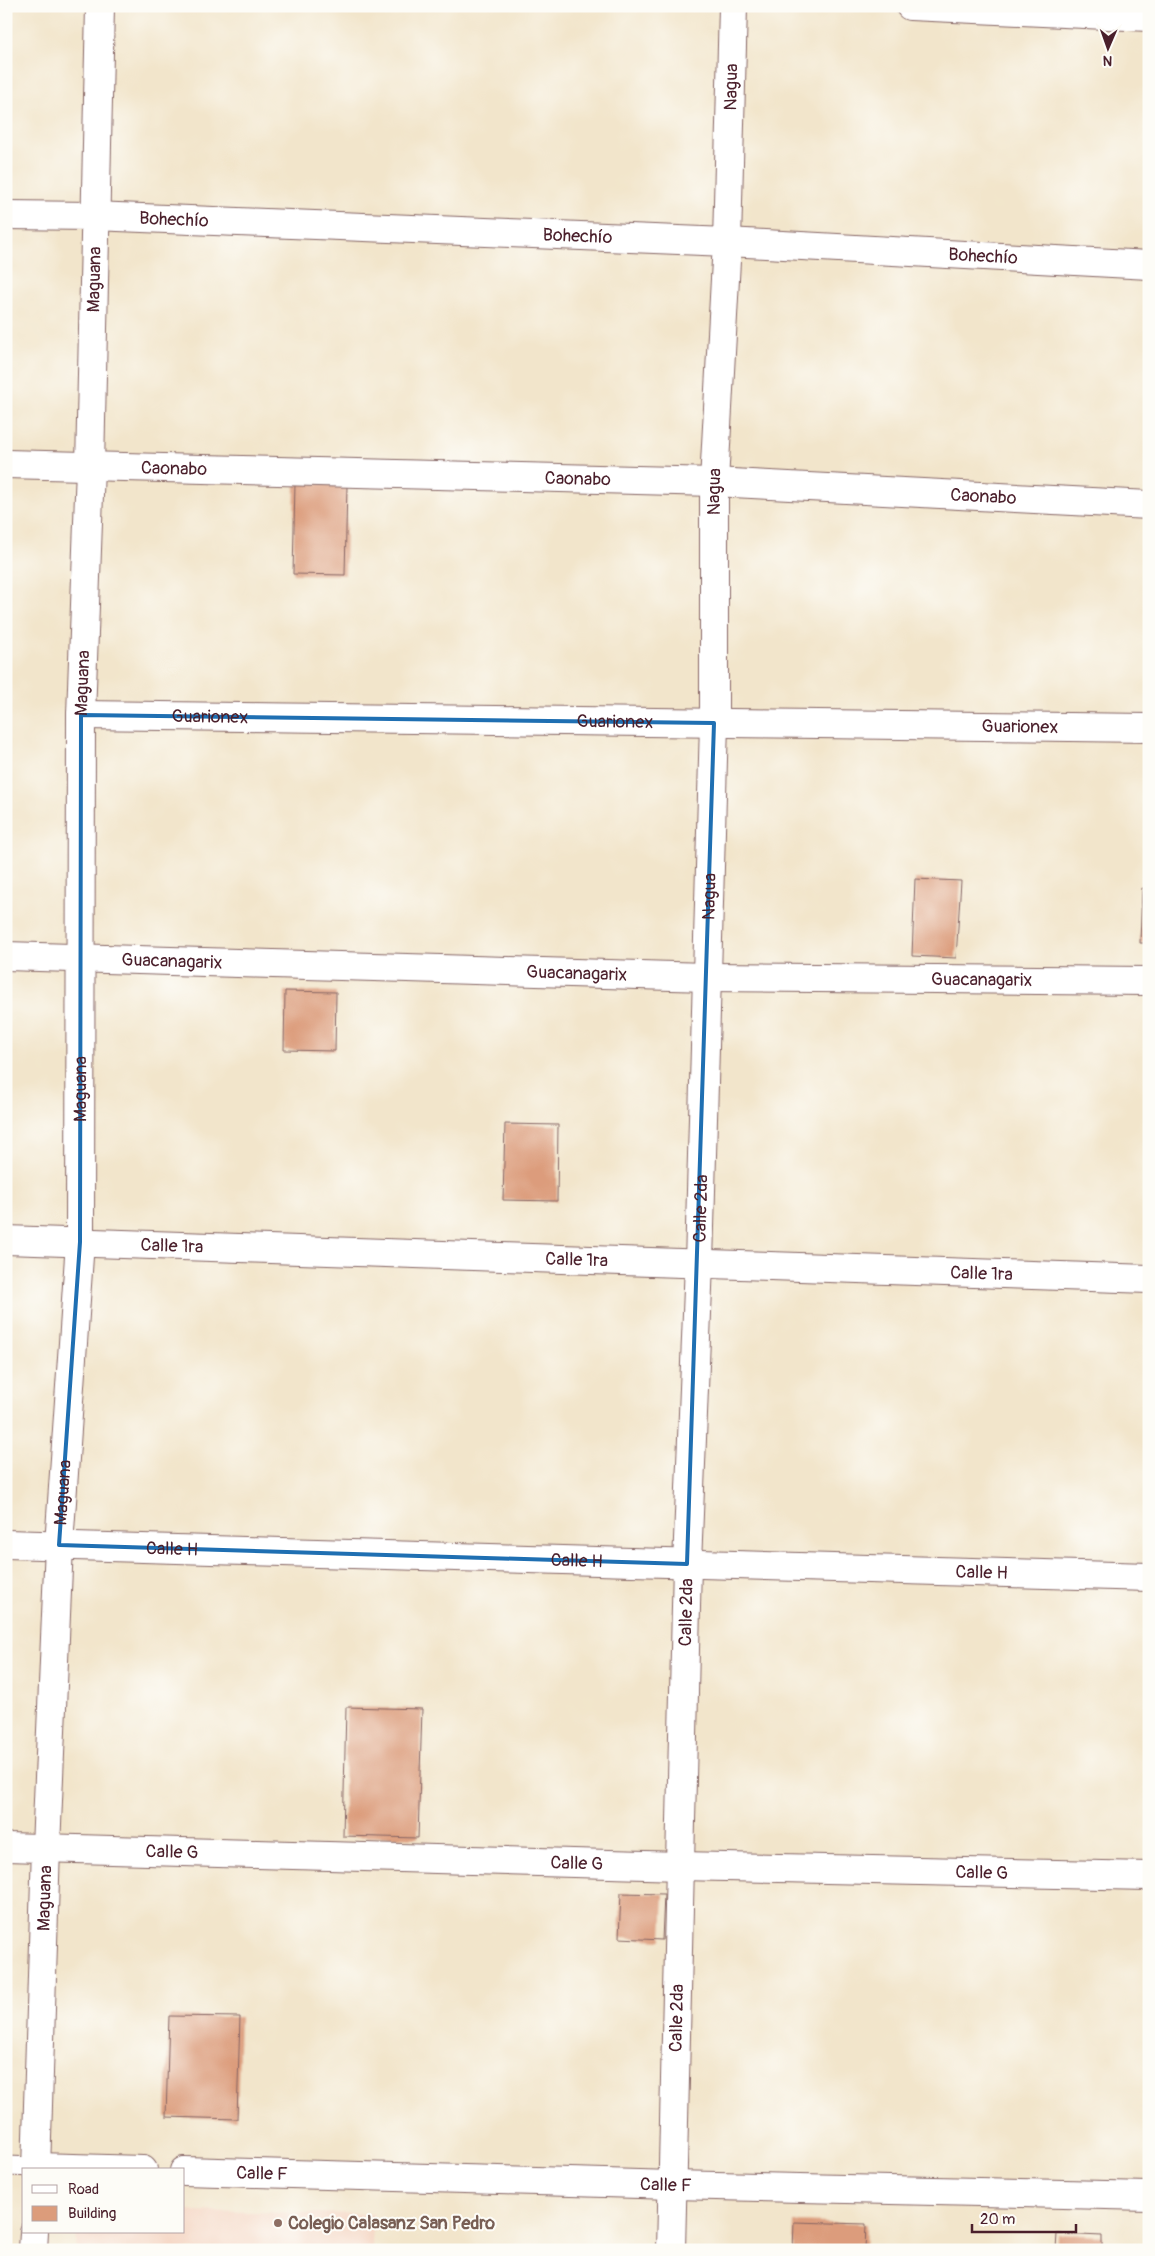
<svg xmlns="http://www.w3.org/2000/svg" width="1155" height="2256" font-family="Pangolin,sans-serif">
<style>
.built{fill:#f4d3c0}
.building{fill:#dc9c7b}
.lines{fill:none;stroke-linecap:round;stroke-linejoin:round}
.lane-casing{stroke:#856463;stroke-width:21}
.street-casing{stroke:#856463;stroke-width:30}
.lane{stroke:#fff;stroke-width:19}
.street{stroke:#fff;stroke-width:28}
.marked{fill:none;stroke:#1f6fb2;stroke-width:4;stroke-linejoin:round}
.education-dot{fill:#8d6e63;stroke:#fdfcf7;stroke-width:2}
.labels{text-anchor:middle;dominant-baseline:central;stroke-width:4;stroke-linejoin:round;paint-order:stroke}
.street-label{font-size:18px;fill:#4a1f2b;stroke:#fdfcf7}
.education-label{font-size:18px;font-weight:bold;fill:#785e54;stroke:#fdfcf7;text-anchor:start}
</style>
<rect width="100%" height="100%" fill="#fdfcf7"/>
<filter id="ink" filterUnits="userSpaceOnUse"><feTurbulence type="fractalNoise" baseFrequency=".02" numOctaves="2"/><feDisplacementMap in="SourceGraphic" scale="10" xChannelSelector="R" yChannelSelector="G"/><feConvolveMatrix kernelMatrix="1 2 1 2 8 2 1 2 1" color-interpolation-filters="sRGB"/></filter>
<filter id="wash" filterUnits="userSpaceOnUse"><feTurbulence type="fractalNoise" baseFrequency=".0096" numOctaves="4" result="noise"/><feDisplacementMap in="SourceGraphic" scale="20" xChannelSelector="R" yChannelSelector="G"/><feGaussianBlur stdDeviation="1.12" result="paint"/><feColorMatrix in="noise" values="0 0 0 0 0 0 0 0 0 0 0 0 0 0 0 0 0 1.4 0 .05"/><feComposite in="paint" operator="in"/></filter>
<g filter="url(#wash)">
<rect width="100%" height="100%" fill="#f2e5cb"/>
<path class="built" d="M184,2211L373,2214L372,2250H76L77,2232H184Z"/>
<g id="blocks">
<g class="building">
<path d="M295,483L347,485L345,575L293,574Z"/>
<path d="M915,879L961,881L956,958L912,956Z"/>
<path d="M1142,888L1149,889V943H1140Z"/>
<path d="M285,991L336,992L335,1051L284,1050Z"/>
<path d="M505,1124L558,1125L557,1201L503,1200Z"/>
<path d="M346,1707L422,1709L418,1838L343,1836Z"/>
<path d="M621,1893L664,1894L662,1940L619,1938Z"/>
<path d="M169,2016L240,2017L237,2119L166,2117Z"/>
<path d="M794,2222L866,2224L865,2250H793Z"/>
<path d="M1057,2234L1102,2236V2250H1056Z"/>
</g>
</g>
</g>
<g filter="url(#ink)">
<use href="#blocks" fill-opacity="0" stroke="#856463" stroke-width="1"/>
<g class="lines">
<defs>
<path id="lane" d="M6,2166L37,2167"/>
<g id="street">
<path d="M910,6L1149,17"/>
<path id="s1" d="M6,215L94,216L727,242L1149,265"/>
<path id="s2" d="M6,464L714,482L1149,505"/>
<path id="s3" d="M81,715L1149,728"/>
<path id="s4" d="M6,956L706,977L1149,981"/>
<path id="s5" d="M6,1240L1149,1279"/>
<path id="s6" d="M6,1544L1149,1577"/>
<path id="s7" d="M6,1847L681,1866L1149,1876"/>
<path d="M37,2167L143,2170"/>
<path id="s8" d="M36,2170L46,1847L59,1545L80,1242L81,715L90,467L100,6"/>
<path id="s9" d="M184,2171L673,2185L1149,2196"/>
<path d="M33,2250L34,2232"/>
<path id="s10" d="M671,2250L687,1564L699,1263L714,723V482L727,242L733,6"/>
</g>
</defs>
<use href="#lane" class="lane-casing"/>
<use href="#street" class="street-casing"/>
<use href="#lane" class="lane"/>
<use href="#street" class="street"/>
</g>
</g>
<path class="marked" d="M81,715L714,723L687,1564L59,1545L80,1242Z"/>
<circle class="education-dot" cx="278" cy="2223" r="5"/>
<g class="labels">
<g class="street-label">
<text stroke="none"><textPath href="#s10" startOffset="2164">Nagua</textPath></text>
<text stroke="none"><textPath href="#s1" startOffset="168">Bohechío</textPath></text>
<text stroke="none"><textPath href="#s1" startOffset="572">Bohechío</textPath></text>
<text stroke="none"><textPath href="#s1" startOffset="978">Bohechío</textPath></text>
<text stroke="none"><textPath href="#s8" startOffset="1892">Maguana</textPath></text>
<text stroke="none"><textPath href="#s2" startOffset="168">Caonabo</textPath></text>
<text stroke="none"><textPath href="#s2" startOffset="572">Caonabo</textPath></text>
<text stroke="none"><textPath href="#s10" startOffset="1759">Nagua</textPath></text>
<text stroke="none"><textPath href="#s2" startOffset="978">Caonabo</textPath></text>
<text stroke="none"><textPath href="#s8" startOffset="1488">Maguana</textPath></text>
<text stroke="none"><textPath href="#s3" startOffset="129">Guarionex</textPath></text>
<text stroke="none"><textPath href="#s3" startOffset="534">Guarionex</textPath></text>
<text stroke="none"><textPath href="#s3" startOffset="939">Guarionex</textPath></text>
<text stroke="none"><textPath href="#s10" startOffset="1354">Nagua</textPath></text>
<text stroke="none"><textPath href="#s4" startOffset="166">Guacanagarix</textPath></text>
<text stroke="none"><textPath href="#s4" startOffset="571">Guacanagarix</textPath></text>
<text stroke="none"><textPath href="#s4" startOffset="976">Guacanagarix</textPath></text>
<text stroke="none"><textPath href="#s8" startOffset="1082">Maguana</textPath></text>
<text stroke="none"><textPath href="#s10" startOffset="1042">Calle 2da</textPath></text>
<text stroke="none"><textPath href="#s5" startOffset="166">Calle 1ra</textPath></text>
<text stroke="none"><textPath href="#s5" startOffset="571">Calle 1ra</textPath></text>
<text stroke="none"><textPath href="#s5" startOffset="976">Calle 1ra</textPath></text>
<text stroke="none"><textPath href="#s8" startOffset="678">Maguana</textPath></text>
<text stroke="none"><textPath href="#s6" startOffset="166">Calle H</textPath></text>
<text stroke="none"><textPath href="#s6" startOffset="571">Calle H</textPath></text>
<text stroke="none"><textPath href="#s6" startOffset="976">Calle H</textPath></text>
<text stroke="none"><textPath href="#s10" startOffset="638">Calle 2da</textPath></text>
<text stroke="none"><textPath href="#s7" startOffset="166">Calle G</textPath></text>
<text stroke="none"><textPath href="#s7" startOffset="571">Calle G</textPath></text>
<text stroke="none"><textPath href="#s7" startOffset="976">Calle G</textPath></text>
<text stroke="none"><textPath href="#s8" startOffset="272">Maguana</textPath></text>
<text stroke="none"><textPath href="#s10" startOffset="232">Calle 2da</textPath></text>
<text stroke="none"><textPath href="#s9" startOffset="78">Calle F</textPath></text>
<text stroke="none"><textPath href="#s9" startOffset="482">Calle F</textPath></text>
</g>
<g class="education-label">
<text x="288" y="2223">Colegio Calasanz San Pedro</text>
</g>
</g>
<rect width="1155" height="2256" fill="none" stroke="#fdfcf7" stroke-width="25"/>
<rect x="22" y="2168" width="162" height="65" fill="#fdfcf7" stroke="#b5a4a5"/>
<rect x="32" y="2185" width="25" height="8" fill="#ffffff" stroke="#b5a4a5"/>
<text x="68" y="2194" font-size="15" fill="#4a1f2b">Road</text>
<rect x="32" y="2206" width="25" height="15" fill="#dc9c7b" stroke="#b5a4a5"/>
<text x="68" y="2218" font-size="15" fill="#4a1f2b">Building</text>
<g transform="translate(1108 48) rotate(182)" stroke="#fdfcf7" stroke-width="4" paint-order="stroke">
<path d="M0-4L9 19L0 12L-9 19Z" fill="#4a1f2b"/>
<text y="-8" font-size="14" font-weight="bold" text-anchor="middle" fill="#4a1f2b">N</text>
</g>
<path d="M972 2224v8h104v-8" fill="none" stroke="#4a1f2b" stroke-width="2.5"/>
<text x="980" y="2224" font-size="15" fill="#4a1f2b" stroke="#fdfcf7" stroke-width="4" paint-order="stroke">20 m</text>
</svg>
